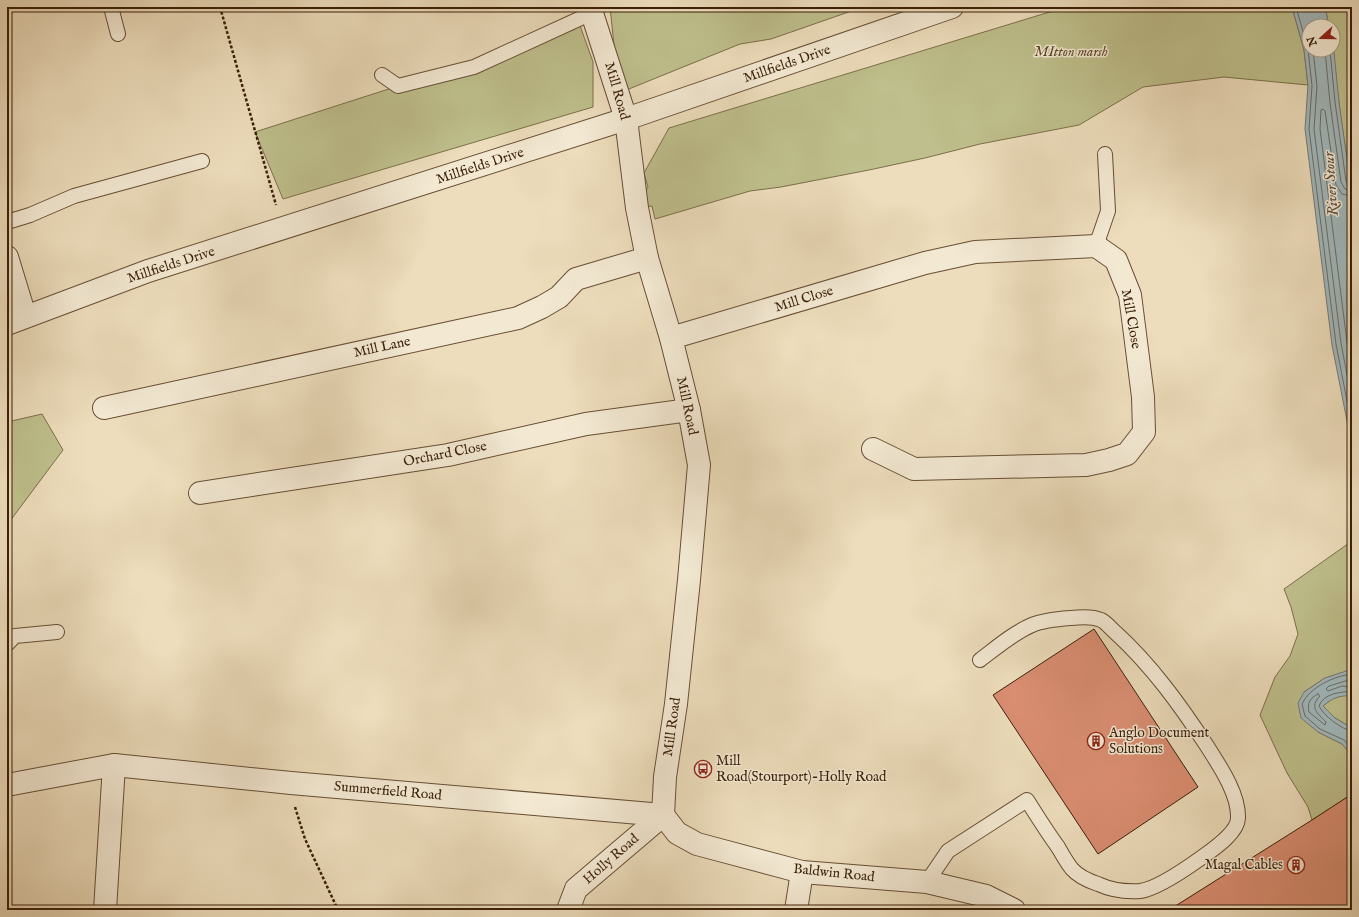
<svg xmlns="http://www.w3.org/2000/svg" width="1359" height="917" font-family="'IM FELL English',serif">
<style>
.green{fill:#bebf8c;stroke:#7c6f4a}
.water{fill:#a0b8bd;stroke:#787b75}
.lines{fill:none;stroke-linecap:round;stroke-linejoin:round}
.shore{stroke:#6e6c62;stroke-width:1}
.building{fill:#da8e72;stroke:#3b1f08}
.service-casing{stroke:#684e35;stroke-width:16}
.minor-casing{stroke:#684e35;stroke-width:24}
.tertiary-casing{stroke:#684e35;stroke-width:24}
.path{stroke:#3b1f08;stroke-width:2.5;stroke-dasharray:3 2;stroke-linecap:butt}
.service{stroke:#f3e9d3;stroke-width:14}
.minor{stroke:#f3e9d3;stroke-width:22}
.tertiary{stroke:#f3e9d3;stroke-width:22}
.labels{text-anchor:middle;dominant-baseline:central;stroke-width:3;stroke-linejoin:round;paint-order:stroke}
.park-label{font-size:14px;font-style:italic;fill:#5c4729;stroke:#f3e9d3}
.street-label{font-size:14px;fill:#3b1f08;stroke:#f3e9d3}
.poi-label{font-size:14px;fill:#3b1f08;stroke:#f3e9d3;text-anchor:start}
.water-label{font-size:15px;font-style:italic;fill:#594d3e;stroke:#f3e9d3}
</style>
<rect width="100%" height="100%" fill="#edddbc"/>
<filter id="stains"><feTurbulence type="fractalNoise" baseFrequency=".005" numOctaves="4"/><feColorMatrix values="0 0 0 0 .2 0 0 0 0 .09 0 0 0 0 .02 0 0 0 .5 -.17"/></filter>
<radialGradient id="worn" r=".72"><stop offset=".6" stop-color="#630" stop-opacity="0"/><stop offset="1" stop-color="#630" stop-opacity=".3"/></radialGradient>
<g class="green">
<path d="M610,7H863L771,39L740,44L619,93Z"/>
<path d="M1066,7H1292L1304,50L1308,85L1224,77L1143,87L1079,125L980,144L925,158L869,170L781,187L750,191L655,219L652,206L637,208L648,187L644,173L669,128Z"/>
<path d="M1325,7H1352V195C1345,140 1333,81 1333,26H1329Z"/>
<path d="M578,20L593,62V107L283,199L255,132L398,86L474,67Z"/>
<path d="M42,414L63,450L7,525V422Z"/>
<path d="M1352,541V670L1325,678L1304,692L1318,732L1342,744L1352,755V794L1312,820L1308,807L1287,773L1260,715L1275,677L1290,656L1298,634L1291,607L1284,589Z"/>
<path d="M1344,695L1352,696V728L1335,718L1323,706L1332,699Z"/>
</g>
<g class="water">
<path d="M1292,7H1325L1329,26H1309V50H1333V42L1339,102L1352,195V441L1348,426L1332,345L1305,129L1308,85L1304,50Z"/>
<path d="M1349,670H1352V696C1340,695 1332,698 1323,706L1335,718L1352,728V755L1342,744L1318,732L1301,718L1298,703L1304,692L1325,678Z"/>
</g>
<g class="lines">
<g class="shore">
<path d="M1296,7L1308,49L1312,86L1309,129L1336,344L1352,427"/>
<path d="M1313,50L1317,86L1314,129L1341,343L1352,401"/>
<path d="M1325,50L1330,103L1341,182L1345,189L1352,190"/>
<path d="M1330,50L1335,102L1346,181L1348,185H1352"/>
<path d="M1352,196L1342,194L1336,185L1325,111L1323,109L1321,110L1320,129L1347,342L1352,370"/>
<path d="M1352,674C1334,676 1310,687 1302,704L1305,716L1320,729L1344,740L1352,749"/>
<path d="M1352,679L1329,686L1326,689L1328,691L1342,686L1352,687"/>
<path d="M1352,692C1341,691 1323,694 1319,706C1323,715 1342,730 1352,731"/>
<path d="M1318,694L1320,696C1309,707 1317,713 1326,722L1325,725L1309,712C1307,703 1310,698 1318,694Z"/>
</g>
</g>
<g class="building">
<path d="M1094,629L1198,787L1098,854L993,695Z"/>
<path d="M1352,794V910H1169L1312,820Z"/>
</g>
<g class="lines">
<defs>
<g id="service">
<path d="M111,7L118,34"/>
<path d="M382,75L398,86L474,67L592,13"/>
<path d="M7,222L30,215L74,196L202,161"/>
<path d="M1096,246L1108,211L1105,154"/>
<path d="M7,644L15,636L57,632"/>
<path d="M927,882L948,851L1027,800C1037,816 1047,832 1058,847C1062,854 1067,863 1072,869C1079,877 1089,881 1098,884C1111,890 1125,892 1140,891C1157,889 1187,868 1201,858C1212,850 1238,833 1238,818C1239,794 1219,765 1207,746C1180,705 1152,666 1116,633C1111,629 1106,622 1101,620C1092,616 1080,617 1071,618C1058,619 1044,620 1032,625C1013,633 996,648 980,660"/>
</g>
<g id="minor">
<path d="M590,7L626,119L637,208L647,258L671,338L689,410L699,465L689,580L676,704L665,777L663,815"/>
<path d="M7,257L25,316"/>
<path d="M671,338L925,263L975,252L1096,246L1116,260L1130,295L1143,397L1144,432L1127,454L1109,460L1086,465L914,469L873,449"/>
<path d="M104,408L518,318L542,307L559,297L576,279L647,258"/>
<path d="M200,493L448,455L586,424L689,410"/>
<path d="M7,785L114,765L291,783L663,815"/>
<path d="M663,815L677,833L697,844L802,872L927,882L986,896L1014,910"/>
<path d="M105,910L114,765"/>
<path d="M568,910L576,889L663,815"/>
<path d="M796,910L802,872"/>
</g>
<path id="tertiary" d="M7,324L148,271L626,119L952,7"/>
</defs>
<use href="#service" class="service-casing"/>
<use href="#minor" class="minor-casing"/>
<use href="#tertiary" class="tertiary-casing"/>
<g class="path">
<path d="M220,7L276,205"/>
<path d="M295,807L305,839L338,910"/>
</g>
<use href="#service" class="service"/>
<use href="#minor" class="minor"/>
<use href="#tertiary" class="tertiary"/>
</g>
<defs>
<symbol id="building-ring" viewBox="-11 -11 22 22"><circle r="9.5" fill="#f3e9d3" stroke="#8f2418" stroke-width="1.5"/><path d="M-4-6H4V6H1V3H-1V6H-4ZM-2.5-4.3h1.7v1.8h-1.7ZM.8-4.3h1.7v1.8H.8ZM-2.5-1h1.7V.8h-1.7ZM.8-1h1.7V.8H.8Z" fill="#8f2418"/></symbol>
<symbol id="bus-ring" viewBox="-11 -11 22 22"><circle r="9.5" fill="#f3e9d3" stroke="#8f2418" stroke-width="1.5"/><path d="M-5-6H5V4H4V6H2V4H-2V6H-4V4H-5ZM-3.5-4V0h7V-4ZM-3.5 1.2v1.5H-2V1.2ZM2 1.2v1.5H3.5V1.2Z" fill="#8f2418"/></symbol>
</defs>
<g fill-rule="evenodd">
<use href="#building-ring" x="1086" y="731" width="20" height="20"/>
<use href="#bus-ring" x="693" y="759" width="20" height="20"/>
<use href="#building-ring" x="1286" y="855" width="20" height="20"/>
</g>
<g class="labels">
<g class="park-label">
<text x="1071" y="52">MItton marsh</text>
</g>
<g class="street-label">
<text transform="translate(787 64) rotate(-19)">Millfields Drive</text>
<text transform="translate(617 91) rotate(74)">Mill Road</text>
<text transform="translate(480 166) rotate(-18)">Millfields Drive</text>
<text transform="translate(171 265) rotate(-18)">Millfields Drive</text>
<text transform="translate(804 299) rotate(-17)">Mill Close</text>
<text transform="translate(1131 319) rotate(80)">Mill Close</text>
<text transform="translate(382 347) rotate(-12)">Mill Lane</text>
<text transform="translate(687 406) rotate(78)">Mill Road</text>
<text transform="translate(445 454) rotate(-11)">Orchard Close</text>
<text transform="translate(672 727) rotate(-82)">Mill Road</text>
<text transform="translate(388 791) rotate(5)">Summerfield Road</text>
<text transform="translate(611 859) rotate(-41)">Holly Road</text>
<text transform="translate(834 873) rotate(6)">Baldwin Road</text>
</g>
<g class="poi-label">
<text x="1109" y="733">Anglo Document<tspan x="1109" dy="16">Solutions</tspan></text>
<text x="716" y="761">Mill<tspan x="716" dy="16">Road(Stourport)-Holly Road</tspan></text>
<text x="1283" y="865" text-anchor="end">Magal Cables</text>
</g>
<g class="water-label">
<text transform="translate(1331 184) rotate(-94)">River Stour</text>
</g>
</g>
<rect width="1359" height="917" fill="none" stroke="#edddbc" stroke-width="24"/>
<rect x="8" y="8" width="1343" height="901" fill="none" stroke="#3b1f08" stroke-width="2"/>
<rect x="12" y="12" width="1335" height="893" fill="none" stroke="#3b1f08"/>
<g transform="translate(1321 38) rotate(249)"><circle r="19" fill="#f3e9d3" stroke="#a99882"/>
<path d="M0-3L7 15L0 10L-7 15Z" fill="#8f2418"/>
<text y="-6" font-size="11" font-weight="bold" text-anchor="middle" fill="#3b1f08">N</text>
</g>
<rect width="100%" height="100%" filter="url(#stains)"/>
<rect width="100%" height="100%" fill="url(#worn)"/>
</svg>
